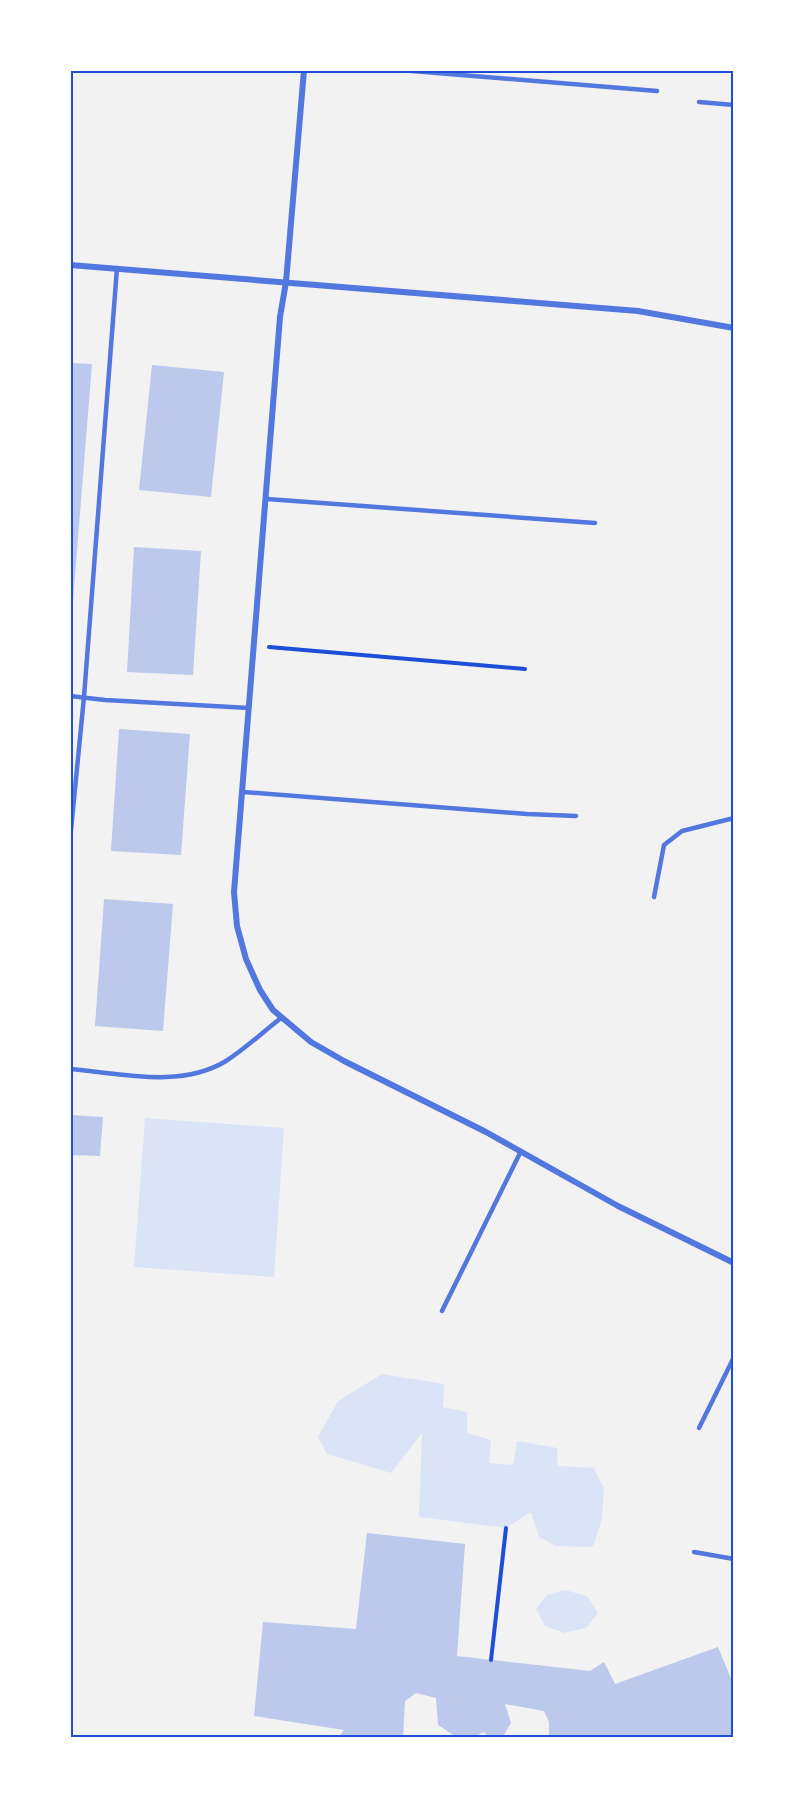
<svg xmlns="http://www.w3.org/2000/svg" width="804" height="1808" font-family="'Roboto Condensed',sans-serif">
<style>
.green{fill:#dbe4f7}
.building{fill:#bdc9ec}
.lines{fill:none;stroke-linecap:round;stroke-linejoin:round}
.path{stroke:#1d4ed8;stroke-width:4}
.service{stroke:#5277de;stroke-width:4.5}
.minor{stroke:#5277de;stroke-width:6}
.neatline{fill:none;stroke:#1d4ed8;stroke-width:2}
</style>
<rect width="100%" height="100%" fill="#f2f2f2"/>
<g class="green">
<path d="M145,1118L284,1128L274,1277L134,1267Z"/>
<path d="M382,1374L444,1384L443,1407L467,1412V1433L491,1440L489,1463L513,1465L517,1441L557,1448L558,1466L594,1468L604,1489L602,1519L593,1547L556,1546L539,1537L531,1512L506,1528L419,1517L422,1433L391,1473L327,1454L318,1437L338,1401Z"/>
<path d="M565,1590L587,1596L598,1613L586,1628L564,1633L545,1626L536,1609L547,1595Z"/>
</g>
<g class="building">
<path d="M70,363L92,364L72,613H70Z"/>
<path d="M152,365L224,372L211,497L139,490Z"/>
<path d="M134,547L201,551L193,675L127,672Z"/>
<path d="M119,729L190,734L181,855L111,851Z"/>
<path d="M104,899L173,904L163,1031L95,1026Z"/>
<path d="M70,1115L103,1117L100,1156L70,1155Z"/>
<path d="M367,1533L465,1544L457,1656L590,1671L604,1662L615,1684L718,1647L734,1686V1738H549V1722L544,1711L505,1704L511,1723L502,1738H489L484,1732L471,1738H458L438,1725L436,1698L416,1693L405,1701L403,1738H338L344,1730L254,1716L263,1622L356,1629Z"/>
</g>
<g class="lines">
<g class="path">
<path d="M269,647L525,669"/>
<path d="M491,1660L506,1528"/>
</g>
<g class="service">
<path d="M400,70L657,91"/>
<path d="M699,102L734,105"/>
<path d="M267,499L595,523"/>
<path d="M70,696L105,700L249,708"/>
<path d="M243,792L527,814L576,816"/>
<path d="M70,840L84,697L117,268"/>
<path d="M654,897L664,845L682,831L734,818"/>
<path d="M70,1069C120,1073 180,1089 226,1061C245,1049 263,1032 281,1018"/>
<path d="M442,1311L521,1151"/>
<path d="M699,1428L734,1357"/>
<path d="M694,1552L734,1559"/>
</g>
<g class="minor">
<path d="M304,70L286,282L280,317L234,892L237,926L246,959L260,990L273,1010L311,1042L344,1061L486,1132L618,1206L734,1263"/>
<path d="M70,265L638,311L734,328"/>
</g>
</g>
<rect width="804" height="1808" fill="none" stroke="#ffffff" stroke-width="144"/>
<rect x="72" y="72" width="660" height="1664" class="neatline"/>
</svg>
